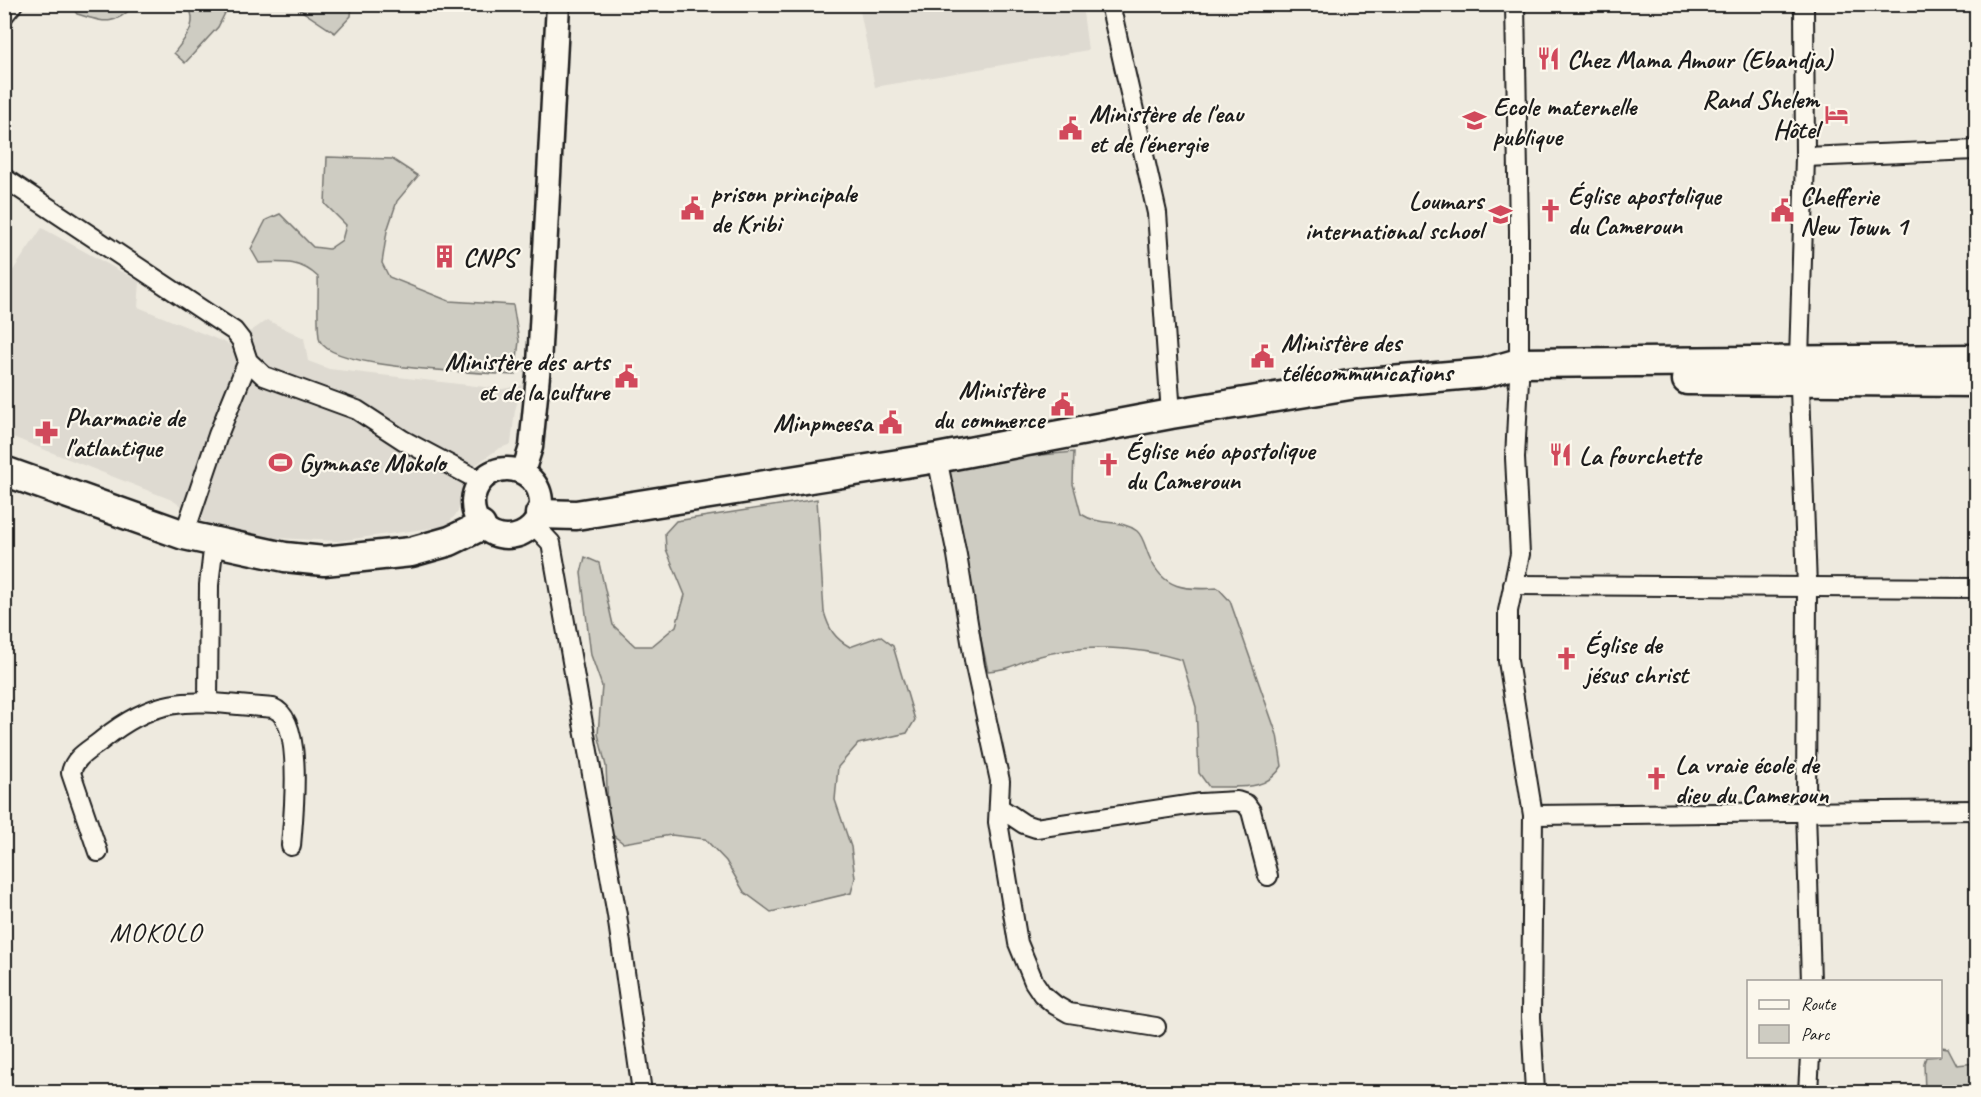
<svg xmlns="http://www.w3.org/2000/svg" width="1981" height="1097" font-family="Caveat,sans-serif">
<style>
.built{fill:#dedad1}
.green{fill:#ceccc2;stroke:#75746f;stroke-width:1.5}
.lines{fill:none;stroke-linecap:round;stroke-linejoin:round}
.minor-casing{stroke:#1c1c1c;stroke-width:22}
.tertiary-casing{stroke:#1c1c1c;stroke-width:27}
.primary-casing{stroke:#1c1c1c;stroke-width:33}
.minor{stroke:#fbf7ec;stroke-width:18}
.tertiary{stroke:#fbf7ec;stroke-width:22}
.primary{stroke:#fbf7ec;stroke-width:28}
.labels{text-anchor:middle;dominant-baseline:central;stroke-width:4.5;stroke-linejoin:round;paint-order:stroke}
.poi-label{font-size:26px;font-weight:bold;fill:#1c1c1c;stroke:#fbf7ec;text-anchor:start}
.neighbourhood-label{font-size:27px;letter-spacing:1.5px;fill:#1c1c1c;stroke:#fbf7ec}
</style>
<rect width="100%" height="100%" fill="#eeeadf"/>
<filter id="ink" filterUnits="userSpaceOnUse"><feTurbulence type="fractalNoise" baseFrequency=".0167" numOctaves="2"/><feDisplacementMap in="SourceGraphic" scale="12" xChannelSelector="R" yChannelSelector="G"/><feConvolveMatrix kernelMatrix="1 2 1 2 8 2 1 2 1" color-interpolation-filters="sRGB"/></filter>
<g filter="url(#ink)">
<g class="built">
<path d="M859,5H1082L1088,50L875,87Z"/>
<path d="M42,228L140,282L138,307L231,345L267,320L304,338L308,361L329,369L502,389L523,385L515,410L511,444L498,449L474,466L464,482L458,512L446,526L338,541L276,538L208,524L172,500L5,434V282Z"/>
</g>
<g class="green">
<path d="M71,5H135C113,27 105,22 77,14Z"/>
<path d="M188,5H229L218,27L185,63L174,53C186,37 199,25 188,5Z"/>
<path d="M293,5H352L351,16L335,33Z"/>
<path d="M327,157L392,159L418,176L397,201L387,231L382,263L389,277L449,301L513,305L519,341L515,375C482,372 333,370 320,341C316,332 319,290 318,277C300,260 283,262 259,263L251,249L266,220L280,214L313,247L329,249L342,240L346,225L325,204Z"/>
<path d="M1074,452L1073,484L1081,514C1101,527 1120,518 1137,531C1143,536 1146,549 1149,556C1163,590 1186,590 1218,588L1230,601L1277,735L1282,766C1265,793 1238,786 1209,787L1199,773L1196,707L1182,660C1137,646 1082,643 1036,657C1017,662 1011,670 988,671L954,519L946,469L998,459Z"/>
<path d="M817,499L824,612C829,629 834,638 850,647L880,636L893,646L915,720L907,733L858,744L838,767L835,800L851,847L855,878L851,893L771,912L744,892L726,861L705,839L671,835L623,843L609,832L606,766L598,734L602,686L591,655L581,573L585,557L599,563L613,625L635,646H652L676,626L685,595L666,549L665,533L676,521Z"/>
<path d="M1941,1047L1948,1048L1957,1065L1976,1063V1092H1925L1924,1063L1926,1057L1940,1056Z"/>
</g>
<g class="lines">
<defs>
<g id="minor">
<path d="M1110,4L1157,213L1171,414"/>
<path d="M1515,4L1519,231V379L1515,458L1520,554L1508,611V661L1533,815L1531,1017L1535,1092"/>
<path d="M1804,4L1805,157L1799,360L1807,587L1806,810L1811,982"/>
<path d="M4,15L13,4"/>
<path d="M1805,157L1976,150"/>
<path d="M4,178L234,331L241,340L248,361L264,376L357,410L403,440L480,481"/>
<path d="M937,458L957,555L975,666L1000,781L998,822L1018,943L1034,982L1042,994L1055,1005L1069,1013L1156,1027"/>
<path d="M534,525L551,543L617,915L642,1092"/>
<path d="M184,535L218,435L248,361"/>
<path d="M1513,585L1976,588"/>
<path d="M208,701L209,585L214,542"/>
<path d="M1000,808L1024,824L1036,828L1201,803L1237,801L1246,804L1251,811L1268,876"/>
<path d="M1533,815L1976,810"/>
<path d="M98,852L71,773C74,757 90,750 102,740C164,689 200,703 273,708C305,720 293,818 291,846"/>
<path d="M1808,1092L1810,1056"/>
</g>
<g id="tertiary">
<circle cx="507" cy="503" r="34"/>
<path d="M523,472L531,447L539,365L558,4"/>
</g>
<g id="primary">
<path d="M1687,380L1976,382"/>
<path d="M4,471L184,535L285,557L324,561L411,552L450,541L481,526"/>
<path d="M540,514L576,515L937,458L1171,414L1356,384L1484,373L1519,363L1976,359"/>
</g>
</defs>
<use href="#minor" class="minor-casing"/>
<use href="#tertiary" class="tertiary-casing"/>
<use href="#primary" class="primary-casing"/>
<use href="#minor" class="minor"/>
<use href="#tertiary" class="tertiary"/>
<use href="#primary" class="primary"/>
</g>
</g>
<defs>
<symbol id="restaurant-bare" viewBox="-9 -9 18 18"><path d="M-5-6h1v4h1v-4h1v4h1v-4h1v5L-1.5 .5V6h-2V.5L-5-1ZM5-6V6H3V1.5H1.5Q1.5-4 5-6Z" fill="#d1495b" stroke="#fbf7ec" stroke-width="2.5" paint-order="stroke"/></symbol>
<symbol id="hotel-bare" viewBox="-9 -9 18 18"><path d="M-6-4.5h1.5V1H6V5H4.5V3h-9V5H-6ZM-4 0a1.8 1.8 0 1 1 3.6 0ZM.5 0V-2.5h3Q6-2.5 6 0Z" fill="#d1495b" stroke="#fbf7ec" stroke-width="2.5" paint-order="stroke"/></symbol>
<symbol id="school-bare" viewBox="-9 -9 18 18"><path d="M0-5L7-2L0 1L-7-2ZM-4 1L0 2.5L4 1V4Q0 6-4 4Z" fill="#d1495b" stroke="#fbf7ec" stroke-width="2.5" paint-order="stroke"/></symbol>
<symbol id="civic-bare" viewBox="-9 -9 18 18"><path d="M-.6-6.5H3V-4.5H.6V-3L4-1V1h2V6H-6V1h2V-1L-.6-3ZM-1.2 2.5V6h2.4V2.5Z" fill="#d1495b" stroke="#fbf7ec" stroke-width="2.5" paint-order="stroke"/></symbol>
<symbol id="church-bare" viewBox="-9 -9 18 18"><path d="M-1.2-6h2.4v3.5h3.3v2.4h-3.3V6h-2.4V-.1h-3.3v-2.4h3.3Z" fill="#d1495b" stroke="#fbf7ec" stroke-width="2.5" paint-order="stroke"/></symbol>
<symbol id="building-bare" viewBox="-9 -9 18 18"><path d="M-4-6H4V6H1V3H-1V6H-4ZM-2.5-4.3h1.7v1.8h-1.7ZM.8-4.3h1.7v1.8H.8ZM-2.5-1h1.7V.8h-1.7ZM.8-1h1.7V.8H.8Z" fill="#d1495b" stroke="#fbf7ec" stroke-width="2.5" paint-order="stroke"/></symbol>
<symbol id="pharmacy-bare" viewBox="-9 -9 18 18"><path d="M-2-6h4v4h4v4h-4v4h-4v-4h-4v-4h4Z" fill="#d1495b" stroke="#fbf7ec" stroke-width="2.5" paint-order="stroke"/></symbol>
<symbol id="stadium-bare" viewBox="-9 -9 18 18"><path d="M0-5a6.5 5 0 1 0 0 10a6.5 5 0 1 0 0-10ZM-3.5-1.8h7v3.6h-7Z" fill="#d1495b" stroke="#fbf7ec" stroke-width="2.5" paint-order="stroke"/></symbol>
</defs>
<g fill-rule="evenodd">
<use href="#restaurant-bare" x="1532" y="42" width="33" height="33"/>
<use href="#hotel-bare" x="1820" y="98" width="33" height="33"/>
<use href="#school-bare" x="1458" y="104" width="33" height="33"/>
<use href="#civic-bare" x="1054" y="112" width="33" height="33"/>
<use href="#civic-bare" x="676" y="192" width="33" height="33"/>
<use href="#church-bare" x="1534" y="194" width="33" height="33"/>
<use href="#civic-bare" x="1766" y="194" width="33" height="33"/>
<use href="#school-bare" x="1484" y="198" width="33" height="33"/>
<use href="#building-bare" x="428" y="240" width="33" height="33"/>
<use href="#civic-bare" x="1246" y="340" width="33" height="33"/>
<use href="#civic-bare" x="610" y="360" width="33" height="33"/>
<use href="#civic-bare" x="1046" y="388" width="33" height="33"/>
<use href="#civic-bare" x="874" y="406" width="33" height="33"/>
<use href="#pharmacy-bare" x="30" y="416" width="33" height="33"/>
<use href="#restaurant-bare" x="1544" y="438" width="33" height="33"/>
<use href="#stadium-bare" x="264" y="446" width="33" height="33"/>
<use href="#church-bare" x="1092" y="448" width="33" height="33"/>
<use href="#church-bare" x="1550" y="642" width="33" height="33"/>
<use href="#church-bare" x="1640" y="762" width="33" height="33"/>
</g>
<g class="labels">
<g class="poi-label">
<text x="1567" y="59">Chez Mama Amour (Ebandja)</text>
<text x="1819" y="99" text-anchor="end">Rand Shelem<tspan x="1819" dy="30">Hôtel</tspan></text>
<text x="1493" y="106">Ecole maternelle<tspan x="1493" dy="30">publique</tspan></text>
<text x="1089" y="113">Ministère de l'eau<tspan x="1089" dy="30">et de l'énergie</tspan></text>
<text x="711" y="193">prison principale<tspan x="711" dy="30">de Kribi</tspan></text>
<text x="1568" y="195">Église apostolique<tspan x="1568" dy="30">du Cameroun</tspan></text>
<text x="1800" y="196">Chefferie<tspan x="1800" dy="30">New Town 1</tspan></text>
<text x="1483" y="200" text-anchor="end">Loumars<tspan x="1483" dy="30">international school</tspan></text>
<text x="463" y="257">CNPS</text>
<text x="1281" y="342">Ministère des<tspan x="1281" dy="30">télécommunications</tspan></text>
<text x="609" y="361" text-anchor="end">Ministère des arts<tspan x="609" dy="30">et de la culture</tspan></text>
<text x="1044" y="389" text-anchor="end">Ministère<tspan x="1044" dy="30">du commerce</tspan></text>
<text x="65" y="417">Pharmacie de<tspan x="65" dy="30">l'atlantique</tspan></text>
<text x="872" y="422" text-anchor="end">Minpmeesa</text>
<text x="1126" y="450">Église néo apostolique<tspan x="1126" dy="30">du Cameroun</tspan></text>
<text x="1579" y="455">La fourchette</text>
<text x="299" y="462">Gymnase Mokolo</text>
<text x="1585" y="644">Église de<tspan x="1585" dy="30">jésus christ</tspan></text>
<text x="1675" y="764">La vraie école de<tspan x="1675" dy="30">dieu du Cameroun</tspan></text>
</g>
<g class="neighbourhood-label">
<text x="156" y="932">MOKOLO</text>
</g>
</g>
<rect width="1981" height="1097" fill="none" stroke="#fbf7ec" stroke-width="24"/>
<rect x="12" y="12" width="1957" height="1073" fill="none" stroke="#1c1c1c" stroke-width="2" filter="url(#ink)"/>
<rect x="1747" y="980" width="195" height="78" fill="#fbf7ec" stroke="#a29f99" stroke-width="1.5"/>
<rect x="1759" y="1000" width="30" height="9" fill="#fbf7ec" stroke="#a29f99" stroke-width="1.5"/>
<text x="1801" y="1010" font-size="18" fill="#1c1c1c">Route</text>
<rect x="1759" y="1025" width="30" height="18" fill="#ceccc2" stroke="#a29f99" stroke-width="1.5"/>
<text x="1801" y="1040" font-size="18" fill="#1c1c1c">Parc</text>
</svg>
